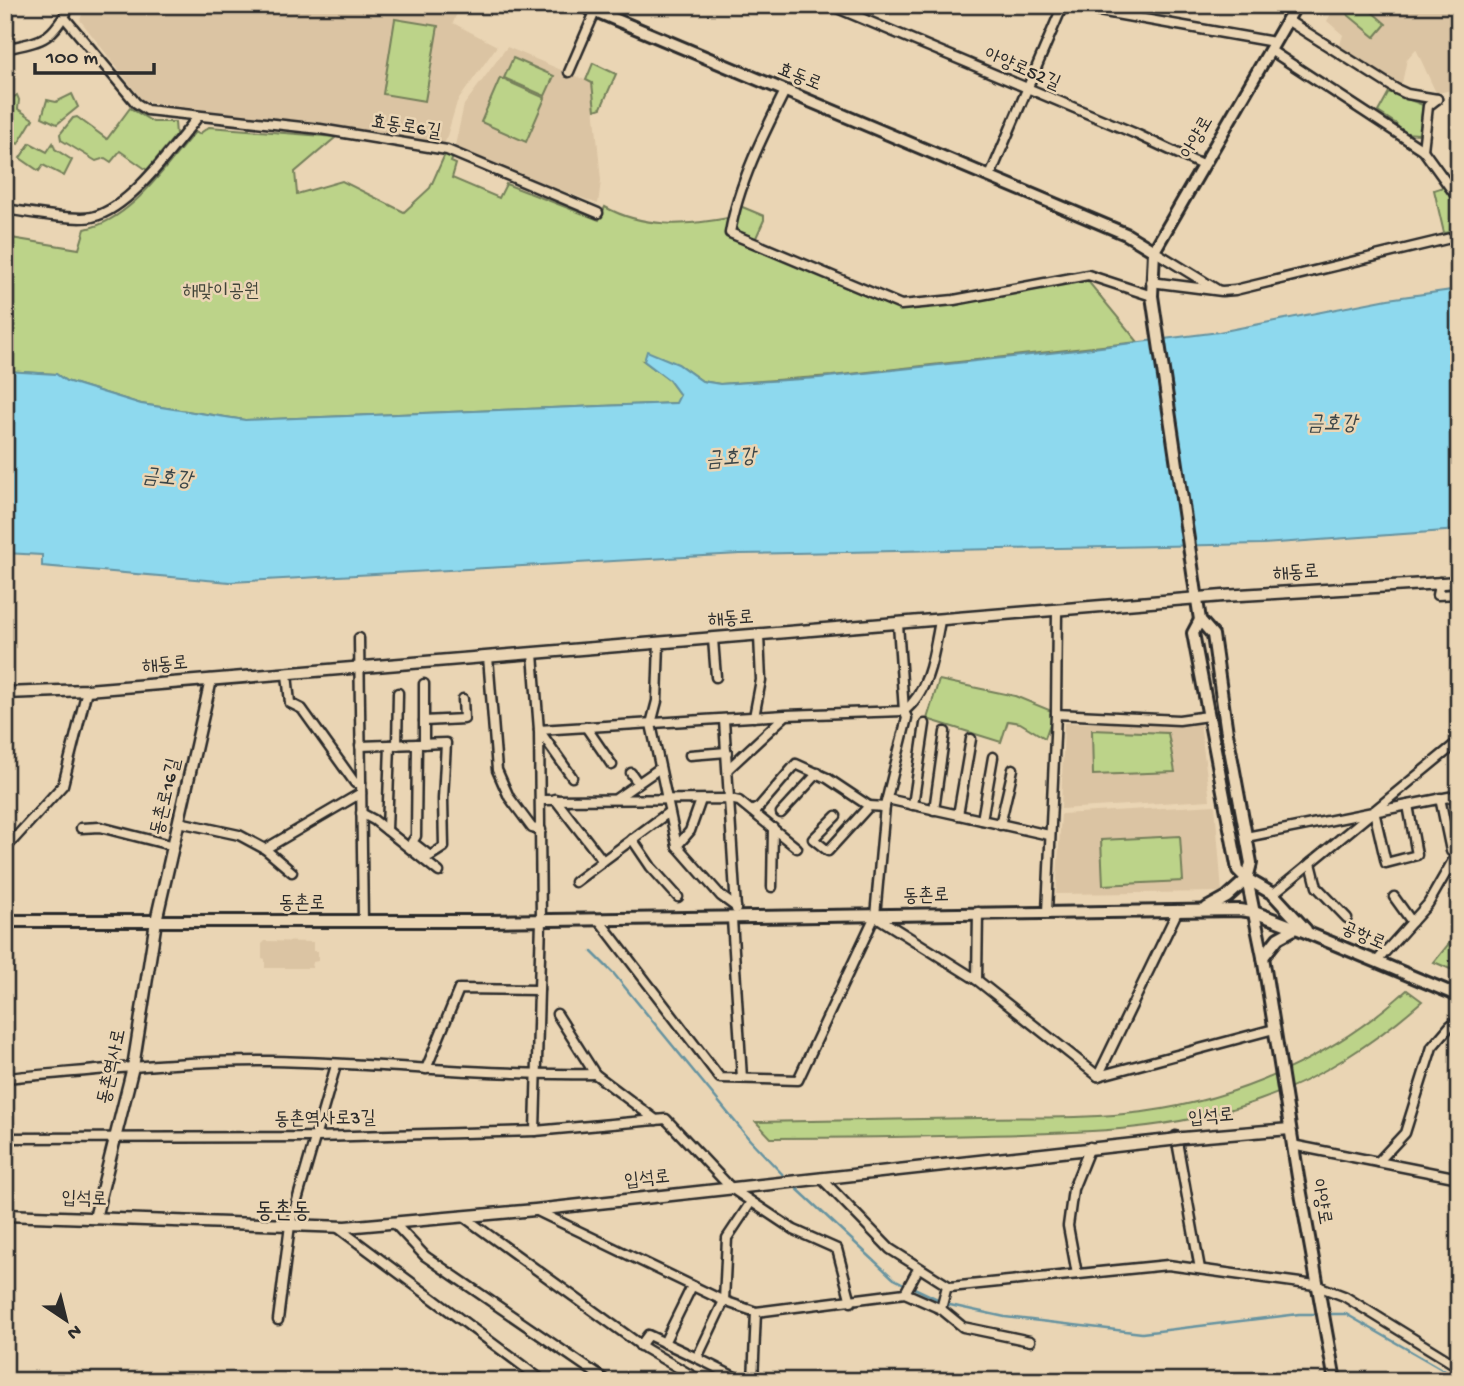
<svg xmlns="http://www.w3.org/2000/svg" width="1464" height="1386" font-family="'Gochi Hand','Poor Story',sans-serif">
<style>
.built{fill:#dbc4a3}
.green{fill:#bcd389;stroke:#747f5a;stroke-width:2}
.water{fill:#8ed9ee;stroke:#6693a0;stroke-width:2}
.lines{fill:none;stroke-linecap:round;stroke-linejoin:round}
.stream{stroke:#6693a0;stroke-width:2.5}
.minor-casing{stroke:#2b2b2b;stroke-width:13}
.tertiary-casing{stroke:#2b2b2b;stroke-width:15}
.secondary-casing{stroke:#2b2b2b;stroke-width:16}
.minor{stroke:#ead5b4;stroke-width:8}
.tertiary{stroke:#ead5b4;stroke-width:10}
.secondary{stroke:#ead5b4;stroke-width:10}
.tertiary-bridge-casing{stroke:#2b2b2b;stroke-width:15;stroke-linecap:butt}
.tertiary-bridge{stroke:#ead5b4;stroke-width:10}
.labels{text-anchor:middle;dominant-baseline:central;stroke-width:5;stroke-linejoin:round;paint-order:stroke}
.street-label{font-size:19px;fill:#2b2b2b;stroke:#ead5b4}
.park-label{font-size:19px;fill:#414439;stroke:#ead5b4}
.water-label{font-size:21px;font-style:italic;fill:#3a4548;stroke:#ead5b4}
.quarter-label{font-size:23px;fill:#2b2b2b;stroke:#ead5b4}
</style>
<rect width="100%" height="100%" fill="#ead5b4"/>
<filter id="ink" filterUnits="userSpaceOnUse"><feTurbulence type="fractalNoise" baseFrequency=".0143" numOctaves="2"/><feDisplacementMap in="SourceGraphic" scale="14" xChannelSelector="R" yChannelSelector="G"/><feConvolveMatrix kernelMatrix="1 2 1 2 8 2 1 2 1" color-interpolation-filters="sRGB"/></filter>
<g filter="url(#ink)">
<g class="built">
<path d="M86,5H460L453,23L497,46L457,102L444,146L143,101L80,20Z"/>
<path d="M1336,5H1459V89L1436,93L1416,49L1407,59L1401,88L1339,48L1343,35L1327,21Z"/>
<path d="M507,47L592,83L601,181L598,204L454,150L464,105Z"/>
<path d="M1064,723H1200L1210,800L1061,809Z"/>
<path d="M1215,805L1222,892L1056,894L1061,814Z"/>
<path d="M265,941L313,942V951H318V961L313,962L312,968H265V959L262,958V944Z"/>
</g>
<g class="green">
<path d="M1355,5H1364L1386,24L1375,37L1347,14Z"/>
<path d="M395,19L438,26L425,101L383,94Z"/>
<path d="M513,58L554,76L545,96L504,78Z"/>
<path d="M593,63L616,74L601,108L595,110L592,83L586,80Z"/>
<path d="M500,78L545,98L526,142L481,122Z"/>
<path d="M1389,92L1423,105L1419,134L1403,133L1395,123L1378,112Z"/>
<path d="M72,94L78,107L57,124L42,117L47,100L56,102Z"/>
<path d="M17,95L19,100L18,109L33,119L18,144C2,135 5,119 5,103Z"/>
<path d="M130,108L153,122H175L176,135L147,170L120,151L111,162L105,158L96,161L61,140L60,134L73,118L77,117L107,139Z"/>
<path d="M209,127L336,137L295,172L297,194L342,181L404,212L430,188L445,154L453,157L451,162L456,164L452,178L499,198L506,184L599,220L605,207C643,228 686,226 728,218L725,233L895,307L951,304L1087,280L1138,342L832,376L720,384L702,381L678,364L644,361L669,380L680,395L677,403L245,420L141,404L66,381L56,374L5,371V237L79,249L85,229C132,220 165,166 195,132L199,134Z"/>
<path d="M30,143L47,152L53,143L55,149L72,160L64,176L43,165L39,171L20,158Z"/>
<path d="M1443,187L1459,207V230L1444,233L1434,190Z"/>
<path d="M740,206L764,216V220L755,240L735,232L733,227Z"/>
<path d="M939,680L1015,696L1054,712L1045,738L1020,723L1008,721L1001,742L927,719Z"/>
<path d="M1092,730L1168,733L1175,772L1093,775Z"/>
<path d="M1180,836L1183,881L1103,885L1101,840Z"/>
<path d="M1459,931V967L1455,971L1434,962Z"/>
<path d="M1407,990L1422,1001C1376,1042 1319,1079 1260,1100C1171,1132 1077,1133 983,1135C913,1137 842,1138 771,1138L756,1122C831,1121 905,1119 979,1118C1033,1117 1088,1119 1143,1112C1241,1099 1334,1056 1407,990Z"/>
</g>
<path class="water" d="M1459,289V530L1263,544L740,554L230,582L42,566V555L5,553V371L56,374L66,381L141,404L245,420L676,403L680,395L669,380L644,361L647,351L678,364L702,381L720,384L819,378L1077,350L1219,332L1388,299Z"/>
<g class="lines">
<g class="stream">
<path d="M592,952L614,974L750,1140L786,1178"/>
<path d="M793,1185L894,1279L906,1285"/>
<path d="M912,1287L950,1305L1005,1317L1142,1333L1299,1314H1318"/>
<path d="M1325,1314H1346L1459,1379"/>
</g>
<defs>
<g id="minor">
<path d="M830,5L1134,133L1202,165"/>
<path d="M1065,5L1274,42"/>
<path d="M64,17L136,103L147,110L320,129L447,150L598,213"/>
<path d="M1287,20L1396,89L1407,94L1437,99"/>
<path d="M5,49C45,40 50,41 71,5"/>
<path d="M1270,50L1423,150L1459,200"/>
<path d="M569,72L598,5"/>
<path d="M785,91C763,135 738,185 730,233L901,305L954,300L1088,275L1152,296"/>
<path d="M1423,150L1428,106L1437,99"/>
<path d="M990,176L1063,5"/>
<path d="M5,209C26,212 75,221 92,217C130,209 173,147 198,117"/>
<path d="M1154,251L1216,289"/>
<path d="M1151,282L1222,291L1235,290L1459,236"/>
<path d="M1440,582L1437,595L1459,594"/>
<path d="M1057,611L1056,714L1179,720L1208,716"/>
<path d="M359,638L363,921"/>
<path d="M713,639L716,677"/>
<path d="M659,643L657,701L651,724L677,846L721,896L736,907"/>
<path d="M533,654L539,730L785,715L904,711C930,691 934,651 940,621"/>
<path d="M488,657L497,770L509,797L532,828L541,830"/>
<path d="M287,674L290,703L302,709L355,783H361"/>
<path d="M424,684V744"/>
<path d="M754,717L761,680L759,636"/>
<path d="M724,720L736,909"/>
<path d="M424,721L464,719L463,699"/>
<path d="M586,727L612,765"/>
<path d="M539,730L572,777"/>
<path d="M397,745L398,693"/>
<path d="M360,746L446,743L443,799L444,847L430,856L412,842L416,836L417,744"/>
<path d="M690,755L727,752"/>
<path d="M728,769L785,716"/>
<path d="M631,773L638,783"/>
<path d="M617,798L660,768"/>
<path d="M1440,798L1451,851"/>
<path d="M555,799L603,861L669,812"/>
<path d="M887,799L1049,835"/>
<path d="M541,800L730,799L739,801L797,848"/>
<path d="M913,805L925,724"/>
<path d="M934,810L945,732"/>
<path d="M752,811L759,807L796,764L827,778L869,806"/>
<path d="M1374,811L1386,863L1417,855L1408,805"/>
<path d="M361,813L374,820L439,872"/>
<path d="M781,813L818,773"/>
<path d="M958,815L971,739"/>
<path d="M836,816L813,839L828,851L869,806L885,807"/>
<path d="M982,820L993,757"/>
<path d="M179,822L239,835L265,849L361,793"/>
<path d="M1000,825L1013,769"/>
<path d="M5,828V827"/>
<path d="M81,828L100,827L174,846"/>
<path d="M387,830L390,745"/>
<path d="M1246,837L1459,795"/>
<path d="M632,839L651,867L678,897"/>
<path d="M677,846L690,831L701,800"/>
<path d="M5,849L63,785L87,690"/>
<path d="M265,849L292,872"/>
<path d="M1311,863L1317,887L1347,918"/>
<path d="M575,882L603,861"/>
<path d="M772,887L773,828"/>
<path d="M1273,894L1459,741"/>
<path d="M1394,897L1412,922"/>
<path d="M1047,912L1056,714"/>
<path d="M875,916L977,980L1098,1076"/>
<path d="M732,919L742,1078"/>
<path d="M599,920L720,1078L798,1080L875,916L885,806L907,718L904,711L898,624"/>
<path d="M1377,961L1428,904L1459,850"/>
<path d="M977,980L978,912"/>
<path d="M557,1014L595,1074L656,1120"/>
<path d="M426,1069L459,989L539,990"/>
<path d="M1098,1076L1178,910"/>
<path d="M1098,1076L1274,1029"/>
<path d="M5,1078C92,1071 184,1060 271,1061C379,1063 487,1076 595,1074"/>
<path d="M535,1131L541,920L539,730"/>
<path d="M1176,1136L1200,1269"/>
<path d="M5,1138L316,1137L535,1131L666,1119L731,1188L794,1230L837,1249L851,1302"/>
<path d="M1292,1145L1459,1178"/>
<path d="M1378,1162L1405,1133L1432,1047L1450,1026L1459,1019"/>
<path d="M821,1178L890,1249L950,1287L1168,1265L1315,1285L1344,1296L1459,1367"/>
<path d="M535,1210L724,1301L756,1312L905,1293L941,1309L963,1327L1030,1341"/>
<path d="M464,1217L646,1349L701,1381"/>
<path d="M394,1223L425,1256L607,1381"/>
<path d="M337,1227L543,1381"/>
<path d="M1077,1274L1068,1226L1073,1189L1090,1147"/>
<path d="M905,1293L918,1269"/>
<path d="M941,1309L947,1286"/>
<path d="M278,1320L290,1225L336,1065"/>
<path d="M664,1343L692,1286"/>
<path d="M640,1346L648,1335L697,1358L724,1301L727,1238L751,1202"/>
<path d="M695,1357L743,1381"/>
<path d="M753,1381L756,1312"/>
</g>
<g id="tertiary">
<path d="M5,693L87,690L1223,596L1459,582"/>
<path d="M1183,1138L1290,1129"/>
<path d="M5,1215L345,1227L535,1210L1170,1140"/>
<path d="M95,1218L133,1067L156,921L211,680"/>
</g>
<g id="secondary">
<path d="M581,5L1126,234L1154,251"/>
<path d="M1296,5L1154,251L1152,296L1197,600L1200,620L1213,635L1227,733L1251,863L1247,879L1263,957L1298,1177L1335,1381"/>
<path d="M1200,620L1193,633L1238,870L1247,879L1273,894L1306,930"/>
<path d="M1207,908L1227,897L1247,879"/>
<path d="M5,921H488L1239,910L1254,912L1296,928L1459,996"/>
<path d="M1263,957L1278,938L1296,928"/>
</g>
</defs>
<use href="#minor" class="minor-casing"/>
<use href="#tertiary" class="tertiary-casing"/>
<use href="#secondary" class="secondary-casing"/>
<use href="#minor" class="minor"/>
<use href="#tertiary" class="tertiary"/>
<use href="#secondary" class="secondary"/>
<defs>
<path id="tertiary-bridge" d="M1170,1140L1183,1138"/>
</defs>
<use href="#tertiary-bridge" class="tertiary-bridge-casing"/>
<use href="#tertiary-bridge" class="tertiary-bridge"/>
</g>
</g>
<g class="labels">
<g class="street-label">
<text transform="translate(1022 70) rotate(23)">아양로52길</text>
<text transform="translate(799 78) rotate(22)">효동로</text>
<text transform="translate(406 128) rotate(9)">효동로6길</text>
<text transform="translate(1198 138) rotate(-60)">아양로</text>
<text transform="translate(1296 574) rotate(-4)">해동로</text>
<text transform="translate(731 620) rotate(-4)">해동로</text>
<text transform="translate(165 666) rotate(-5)">해동로</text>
<text transform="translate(167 797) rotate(-77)">동촌로16길</text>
<text transform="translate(926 897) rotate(-2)">동촌로</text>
<text x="302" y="904">동촌로</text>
<text transform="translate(1363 937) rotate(23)">공항로</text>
<text transform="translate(113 1067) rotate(-78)">동촌역사로</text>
<text transform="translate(1211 1118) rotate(-5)">입석로</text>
<text transform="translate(325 1120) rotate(-1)">동촌역사로3길</text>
<text transform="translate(647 1180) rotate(-6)">입석로</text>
<text transform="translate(84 1200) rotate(2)">입석로</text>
<text transform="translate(1320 1202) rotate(80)">아양로</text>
</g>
<g class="park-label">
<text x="221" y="292">해맞이공원</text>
</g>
<g class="water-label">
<text x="1332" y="425">금호강</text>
<text transform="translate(731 460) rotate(-5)">금호강</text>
<text transform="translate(167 480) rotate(6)">금호강</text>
</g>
<g class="quarter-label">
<text x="283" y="1212">동촌동</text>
</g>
</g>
<rect width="1464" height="1386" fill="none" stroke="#ead5b4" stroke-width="28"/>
<rect x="14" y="14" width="1436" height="1358" fill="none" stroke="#2b2b2b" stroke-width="2.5" filter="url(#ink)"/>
<g transform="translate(66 1320) rotate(145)" stroke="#ead5b4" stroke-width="5" paint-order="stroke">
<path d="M0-5L12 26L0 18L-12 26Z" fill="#2b2b2b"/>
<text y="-10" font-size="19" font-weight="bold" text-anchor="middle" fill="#2b2b2b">N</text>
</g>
<path d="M35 63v10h119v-10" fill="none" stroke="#2b2b2b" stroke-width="3.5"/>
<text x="46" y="63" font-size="21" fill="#2b2b2b" stroke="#ead5b4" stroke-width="5" paint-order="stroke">100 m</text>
</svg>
